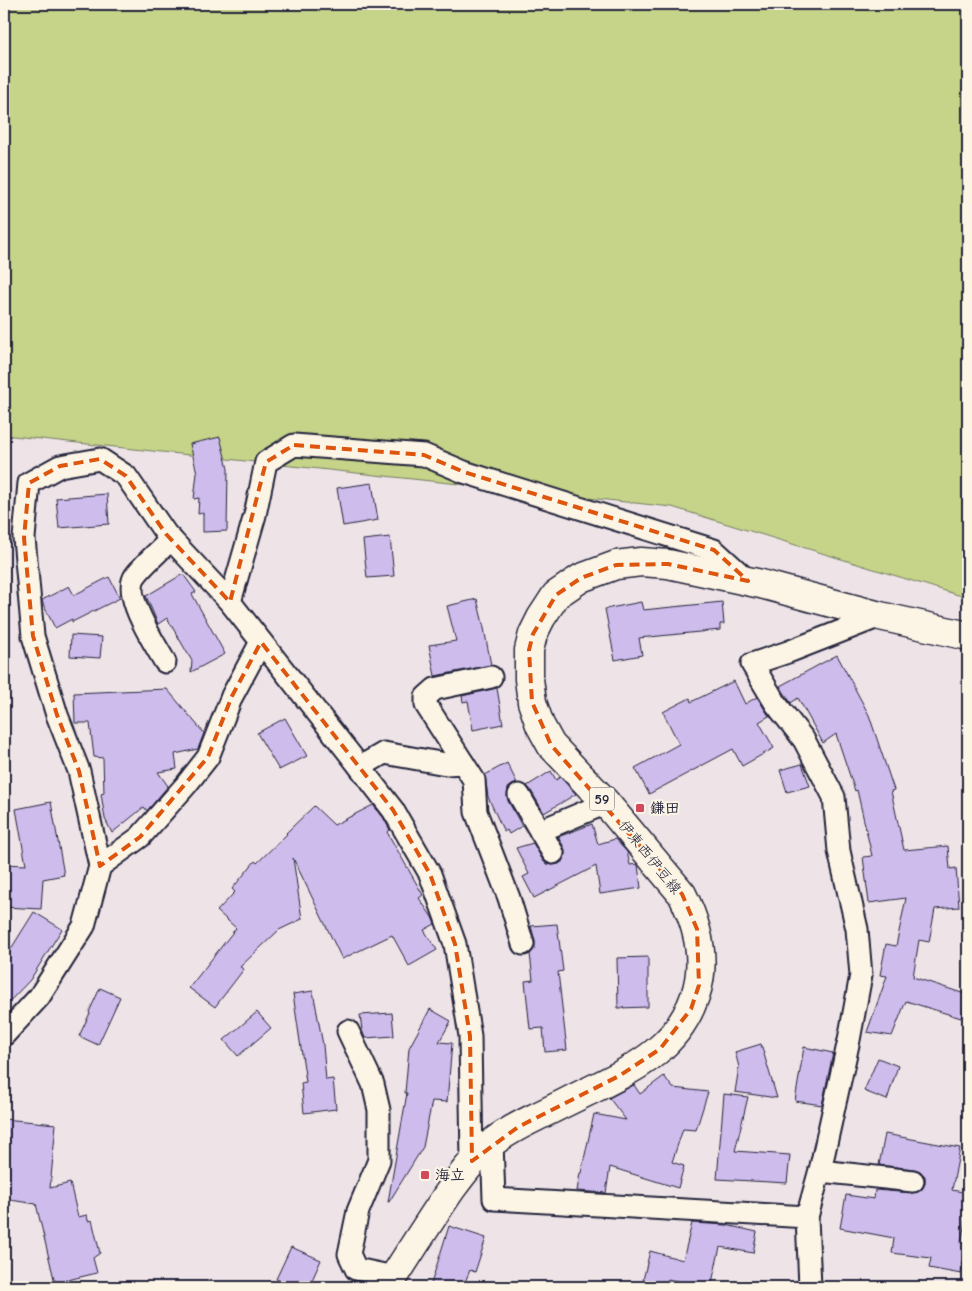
<svg xmlns="http://www.w3.org/2000/svg" width="972" height="1291" font-family="'Comic Neue','Klee One',sans-serif">
<style>
.green{fill:#c5d488;stroke:#747b62}
.building{fill:#cebcec;stroke:#22223b}
.lines{fill:none;stroke-linecap:round;stroke-linejoin:round}
.minor-casing{stroke:#22223b;stroke-width:25}
.primary-casing{stroke:#22223b;stroke-width:31}
.minor{stroke:#fcf5e5;stroke-width:21}
.primary{stroke:#fcf5e5;stroke-width:28}
.marked{fill:none;stroke:#de560e;stroke-width:4;stroke-dasharray:10 6;stroke-linejoin:round}
.poi-dot{fill:#d1495b;stroke:#fcf5e5;stroke-width:2}
.labels{text-anchor:middle;dominant-baseline:central;stroke-width:4;stroke-linejoin:round;paint-order:stroke}
.shield{fill:#fcf5e5;stroke:#63616e;stroke-width:1}
.shield-label{font-size:14px;font-weight:bold;fill:#22223b}
.poi-label{font-size:15px;font-weight:bold;fill:#22223b;stroke:#fcf5e5;text-anchor:start}
.street-label{font-size:15px;fill:#22223b;stroke:#fcf5e5}
</style>
<rect width="100%" height="100%" fill="#eee4e7"/>
<filter id="ink" filterUnits="userSpaceOnUse"><feTurbulence type="fractalNoise" baseFrequency=".02" numOctaves="2"/><feDisplacementMap in="SourceGraphic" scale="10" xChannelSelector="R" yChannelSelector="G"/><feConvolveMatrix kernelMatrix="1 2 1 2 8 2 1 2 1" color-interpolation-filters="sRGB"/></filter>
<g filter="url(#ink)">
<path class="green" d="M4,4H968V598L672,507L4,435Z"/>
<g class="building">
<path d="M220,437L228,469L227,531L203,532V513L198,514L199,498L194,499L197,473L190,444Z"/>
<path d="M372,483L378,520L343,526L337,488Z"/>
<path d="M107,494L109,524L59,528L56,498Z"/>
<path d="M390,537L394,576L367,578L363,540Z"/>
<path d="M183,574L196,592L192,594L225,654L191,672L192,661L167,618L158,624L146,596Z"/>
<path d="M109,577L120,598L72,622V619L55,628L43,604L42,600L69,586L74,595Z"/>
<path d="M477,599L484,628L491,665L435,676L429,645L456,641L447,606Z"/>
<path d="M641,602L643,610L722,602L724,624H720V630L639,638L642,655L615,660L605,609Z"/>
<path d="M71,635L102,637L100,658L70,656Z"/>
<path d="M837,655L869,715L894,790L891,791L904,850L948,846L950,869L956,868L959,907L935,909L929,942L919,940L913,977L968,995L961,1018L906,1001L892,1036L867,1032L887,976L880,975L886,944L896,946L906,898L869,903L863,857L872,856L857,790L855,791L836,734L823,743L798,698L791,703L780,686Z"/>
<path d="M734,681L745,704L757,697L769,716L759,722L774,748L742,766L733,749L649,794L635,768L679,744L663,712L690,698L691,702Z"/>
<path d="M497,688L503,724L473,730L468,701L463,702L462,696Z"/>
<path d="M167,689L204,733L198,749L175,754L177,769L158,772L168,786L147,811L144,807L112,833L105,819L101,794L104,793L103,758L94,757L90,723H75L74,693Z"/>
<path d="M285,718L307,756L279,770L257,733Z"/>
<path d="M507,763L517,783L512,785L508,788L507,796L508,801L522,826L509,834L507,830L504,832L488,797L485,775Z"/>
<path d="M802,764L810,786L787,792L780,770Z"/>
<path d="M551,771L556,780L560,777L576,794L544,813L530,789L527,786Z"/>
<path d="M51,802L64,875L43,879L41,909L4,907V864L26,865L16,809Z"/>
<path d="M373,805L383,817L390,830L387,832L423,895L419,898L432,917L435,924L424,930L437,950L409,966L392,935L342,959L293,858L302,919L279,930L240,967L244,969L215,1007L189,988L236,928L217,911L235,892L232,889L255,861L257,863L287,834L286,833L314,806L334,825Z"/>
<path d="M592,824L598,844L615,839L627,852L630,865L637,864L638,865L641,888L600,894L596,866L534,898L523,877L529,874L516,848L533,843L542,859L546,864L553,865L559,864L564,860L565,852L564,847L558,837Z"/>
<path d="M34,912L62,929L30,980L4,1007V960Z"/>
<path d="M557,924L563,971L558,972L567,1050L545,1052L543,1028L530,1029L525,981L533,980L530,954L532,952L535,947V941L531,926Z"/>
<path d="M648,957V1007L618,1008L617,958Z"/>
<path d="M100,988L120,997L98,1045L79,1036L90,1013L89,1012Z"/>
<path d="M313,991L323,1045L326,1080L333,1079L336,1109L304,1113L301,1083L306,1082L293,994Z"/>
<path d="M430,1009L451,1021L439,1042L452,1043L447,1102L432,1101L423,1147L389,1202H388L407,1093H405L409,1048Z"/>
<path d="M257,1012L271,1028L238,1056L224,1040Z"/>
<path d="M392,1013L394,1036L365,1038L362,1030L360,1015Z"/>
<path d="M761,1044L777,1098L735,1092L739,1067L735,1052Z"/>
<path d="M804,1047L833,1053L822,1105L795,1101Z"/>
<path d="M878,1058L898,1066L887,1100L864,1091Z"/>
<path d="M664,1076L673,1088L708,1092L696,1130L683,1129L672,1162L684,1166L678,1188L610,1167L606,1193L577,1191L580,1173H581L594,1114L626,1120L609,1098L634,1085L640,1094Z"/>
<path d="M724,1094L748,1097L735,1151L790,1155L787,1183L717,1179Z"/>
<path d="M4,1119L56,1124L50,1188L70,1183L78,1217L87,1215L88,1221L92,1220L100,1253L93,1258L97,1273L55,1283L36,1204L4,1199Z"/>
<path d="M885,1134L960,1148L952,1190L968,1193V1205L961,1243H966L961,1274L929,1268L931,1258L892,1253L894,1238L840,1228L846,1195L874,1199L875,1190L912,1193L918,1192L923,1188L925,1183V1176L920,1171L914,1169L879,1165Z"/>
<path d="M692,1223L726,1225L757,1232L753,1253L720,1247L711,1287H704L668,1279L666,1286L643,1280L650,1251L683,1260Z"/>
<path d="M449,1226L486,1238L475,1272L470,1270L463,1287H430Z"/>
<path d="M291,1247L321,1260L309,1287H295L276,1279Z"/>
</g>
<g class="lines">
<defs>
<g id="minor">
<path d="M230,602L255,515L266,462L294,445L424,455L464,472L714,550L748,581"/>
<path d="M165,662C155,644 124,598 134,578C140,567 162,549 171,539"/>
<path d="M491,677L435,689L426,697V705L474,780L476,812L509,898L523,944"/>
<path d="M360,767L384,753L446,764L463,763"/>
<path d="M519,795L553,853"/>
<path d="M540,831L606,803"/>
<path d="M100,866L140,837L186,785L208,757L232,696L261,642"/>
<path d="M348,1031L373,1084L379,1110V1160L358,1211L349,1254L356,1269L394,1277"/>
<path d="M4,1035L39,997L84,926L100,866L79,771L57,715L33,636L24,538L29,483L60,466L100,459L126,476L166,534L230,602L349,753L393,810L430,874L455,944L470,1036L472,1161"/>
<path d="M492,1142L494,1199L807,1217"/>
<path d="M820,1171L913,1181"/>
<path d="M810,1287L807,1217L821,1166L849,1040L861,975L857,929L839,851L834,797L804,740L776,704L752,664L788,652L880,616"/>
</g>
<path id="primary" d="M391,1287L394,1277C413,1247 432,1217 452,1188C464,1172 476,1156 492,1143C505,1132 522,1124 538,1116C557,1107 576,1097 595,1088C639,1066 678,1046 695,996C707,962 698,926 682,894L606,803L551,745L540,725L532,702L529,679V650L533,634L541,618L556,595L581,578L616,565L641,562L668,564L761,584L880,616L968,636"/>
</defs>
<use href="#minor" class="minor-casing"/>
<use href="#primary" class="primary-casing"/>
<use href="#minor" class="minor"/>
<use href="#primary" class="primary"/>
</g>
</g>
<path class="marked" d="M294,445L424,455L464,472L714,550L748,581L668,564L616,565L581,578L556,595L533,634L529,650L532,702L551,745L682,894L697,929L699,985L691,1009L660,1049L619,1076L518,1127L472,1161L470,1036L455,944L430,874L393,810L261,642L232,696L208,757L140,837L100,866L79,771L57,715L33,636L24,538L29,483L60,466L100,459L126,476L166,534L230,602L266,462Z"/>
<g class="poi-dot">
<rect x="635" y="803" width="10" height="10" rx="2.5"/>
<rect x="420" y="1170" width="10" height="10" rx="2.5"/>
</g>
<g class="labels">
<rect class="shield" x="589.5" y="787.5" width="25" height="23" rx="4"/>
<g class="shield-label">
<text x="602" y="799">59</text>
</g>
<g class="poi-label">
<text x="650" y="808">鎌田</text>
<text x="435" y="1175">海立</text>
</g>
<g class="street-label">
<text transform="translate(650 857) rotate(51)">伊東西伊豆線</text>
</g>
</g>
<rect width="972" height="1291" fill="none" stroke="#fcf5e5" stroke-width="20"/>
<rect x="10" y="10" width="952" height="1271" fill="none" stroke="#22223b" stroke-width="2" filter="url(#ink)"/>
</svg>
